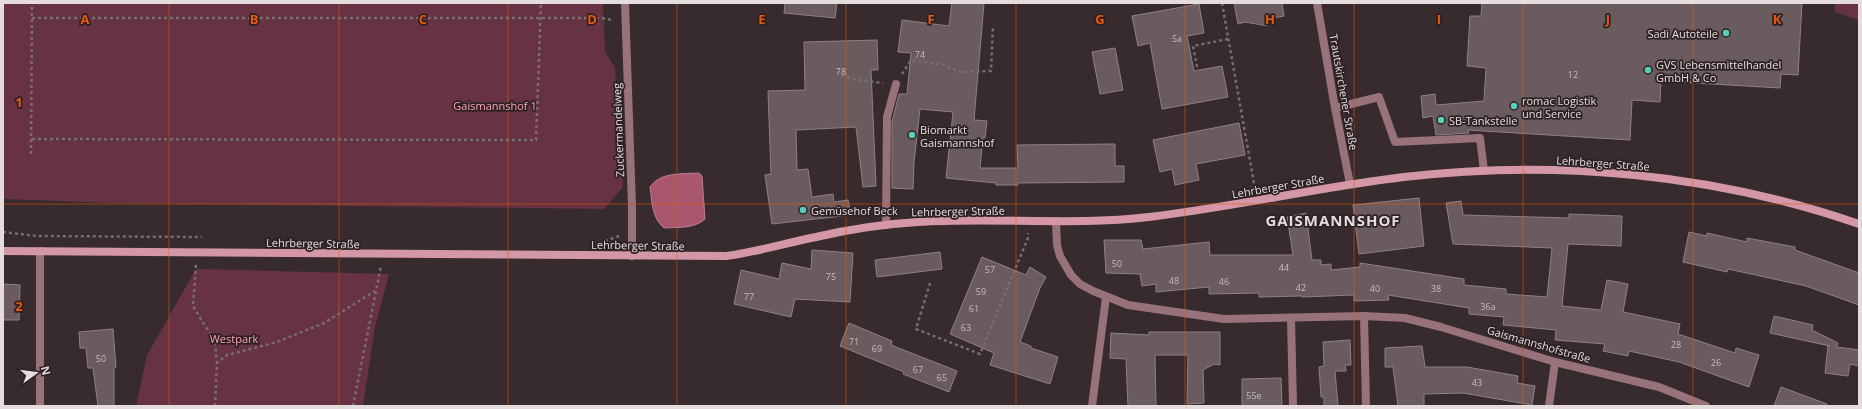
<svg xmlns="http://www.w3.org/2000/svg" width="1862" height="409" font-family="'Open Sans',sans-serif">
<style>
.green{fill:#673242}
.water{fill:#a9566e;stroke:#bb7e90}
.building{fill:#6a5b5e;stroke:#908084}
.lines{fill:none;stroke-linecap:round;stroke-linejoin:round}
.path{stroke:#796d70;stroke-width:2.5;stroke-dasharray:3 3;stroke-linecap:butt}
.lane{stroke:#98727b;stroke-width:8}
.street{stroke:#98727b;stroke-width:8}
.secondary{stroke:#d497a6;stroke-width:8}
.grid{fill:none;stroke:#e8590c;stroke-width:1;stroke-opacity:0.55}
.poi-dot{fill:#5acebd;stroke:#2e2124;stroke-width:1.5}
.labels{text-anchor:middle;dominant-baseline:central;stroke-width:3.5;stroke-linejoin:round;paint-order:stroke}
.number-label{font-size:9px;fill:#c6bcbe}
.poi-label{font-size:11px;fill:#e5dcde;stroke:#2e2124;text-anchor:start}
.street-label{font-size:11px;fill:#e5dcde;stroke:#2e2124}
.park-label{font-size:11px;fill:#ffa2ba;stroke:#2e2124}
.district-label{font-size:15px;font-weight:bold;letter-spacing:1px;fill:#e5dcde;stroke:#2e2124}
.grid-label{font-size:13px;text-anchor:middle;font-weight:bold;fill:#e8590c;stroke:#2e2124;stroke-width:3.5;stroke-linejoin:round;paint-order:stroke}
</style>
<rect width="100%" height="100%" fill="#382b2e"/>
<g class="green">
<path d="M3,3H603L605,51L615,68L623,187L604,209L114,203L3,199Z"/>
<path d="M1835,3H1859V20L1835,12Z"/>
<path d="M196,269L389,274L375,327L363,406H136L147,355Z"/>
</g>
<path class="water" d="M699,173L702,176L705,219C694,229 678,227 664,228C652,218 652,202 650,187C660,172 682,174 699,173Z"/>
<g class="building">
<path d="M785,3H837L835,18L784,13Z"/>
<path d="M952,3H984L974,120L987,121L985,138L983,137L980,168H1018L1017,145L1115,144V166H1124V182L1018,183V185H996V183L946,178L953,112L920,109L914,162L913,189L892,188V122L899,94H907L911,53L898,52L902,20L949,26Z"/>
<path d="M1234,3H1282L1284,16L1267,19L1268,26L1245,22L1238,24Z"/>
<path d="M1482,3H1802L1798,75L1781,74L1780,88L1661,81L1660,102L1632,100L1630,140L1468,130L1469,133L1436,135L1433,116L1423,118L1421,96L1435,94L1436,105L1484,101L1486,68L1467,66L1470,16H1481Z"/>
<path d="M1199,4L1204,33L1187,36L1194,71L1222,66L1228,97L1162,109L1150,43L1138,46L1132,16Z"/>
<path d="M877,40L878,70H871L876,186L863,187L856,127L796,130L797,170L808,169L812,197L833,194L834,202L848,200L851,215L772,224L765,175L771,174L768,91L805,90L804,42Z"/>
<path d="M1115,48L1123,90L1100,94L1092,52Z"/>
<path d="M1239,123L1245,155L1196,164L1199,180L1175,185L1172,169L1160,172L1153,140Z"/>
<path d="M1419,198L1424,246L1359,254L1353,205Z"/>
<path d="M1461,201L1463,215L1569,218V214L1622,216L1621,246L1568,244L1562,306L1601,310L1607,280L1628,284L1623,312L1680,324L1678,334L1735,353L1736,348L1759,355L1749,387L1679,362L1629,351L1628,356L1603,351L1605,344L1555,340L1556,330L1503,325L1504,317L1469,314V308L1388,295L1389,300L1354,301V295L1302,297V296L1259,297V293L1209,294V287L1156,292V284L1142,286L1140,274L1106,273L1104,240H1141L1143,249L1209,242L1210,255H1293L1287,217L1306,213L1312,260H1321V265L1331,264V270L1360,267V263L1464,279V285L1506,289V294L1547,297L1552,248L1453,244L1446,203Z"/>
<path d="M1689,232L1707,236V233L1747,242V238L1795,247V250L1859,273V305L1806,286L1728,269L1727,272L1683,262Z"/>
<path d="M812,250L853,253L850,302L795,299L791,317L734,304L741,270L779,279L782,263L811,269Z"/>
<path d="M940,252L942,269L877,277L875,260Z"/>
<path d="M982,257L1026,275L1030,267L1046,277L1040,288L1020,342L1031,346V348L1058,357L1050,384L990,365L994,353L950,334Z"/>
<path d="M3,284L20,285L19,320H3Z"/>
<path d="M1774,316L1813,325L1812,330L1838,343L1837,347L1859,350V366L1850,364L1848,376L1825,373L1828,346H1830L1770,333Z"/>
<path d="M849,323L892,341L891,345L957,371L949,392L903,374L904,372L840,346Z"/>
<path d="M113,329L116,367L114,368V406H98L93,368H88L86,348H80L79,332Z"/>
<path d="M1149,332H1220V365L1214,364L1203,370L1204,403L1187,404L1188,355H1155L1156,406H1128L1126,359L1110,358L1111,333L1149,335Z"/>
<path d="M1350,340L1351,365H1345L1346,371H1335L1338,406H1324V397H1321L1319,367L1324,366L1323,342Z"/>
<path d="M1422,346L1425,367H1467L1518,376L1517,383L1535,386L1532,405L1463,393L1424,394V406H1398L1393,367H1385V348Z"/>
<path d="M1281,378L1282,406H1242V379Z"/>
<path d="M1781,387L1827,404V406H1774Z"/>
</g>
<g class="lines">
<g class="path">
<path d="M1222,3L1255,189"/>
<path d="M32,18H601L613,20"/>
<path d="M1197,67L1193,46L1228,39"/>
<path d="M902,74L911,60L944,65L960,72L991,71L993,26"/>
<path d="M841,76L859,80L883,83"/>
<path d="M32,139L536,140L541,3"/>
<path d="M31,154L32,3"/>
<path d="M3,232L37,236L202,237"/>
<path d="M605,241L619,236"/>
<path d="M196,265L193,306L215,342L217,363"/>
<path d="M930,283L916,329L980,354L1028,238V233"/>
<path d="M215,406L217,363L227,355L277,342L324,323L375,291"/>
<path d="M353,406L381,266"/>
</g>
<g class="lane">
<path d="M1335,108L1379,97L1395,142L1480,138L1484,171"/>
<path d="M886,225L887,117L896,84"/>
<path d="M1291,318L1293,406"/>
<path d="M1092,406L1106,297"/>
</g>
<g class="street">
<path d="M625,3L632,206V256"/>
<path d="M1317,3L1335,108L1350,184"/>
<path d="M1056,221L1057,245L1060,256L1071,275L1080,284L1093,291L1128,305L1224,319L1364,316L1405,318L1441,327L1555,362L1659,387L1706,406"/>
<path d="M40,251V406"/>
<path d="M1364,316L1366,406"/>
<path d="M1549,406L1555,362"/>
</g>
<path class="secondary" d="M3,251L726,256C756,252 786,243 816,237C850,229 884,224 918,222C995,217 1072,226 1149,217C1234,207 1319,187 1404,177C1556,159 1715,174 1859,224"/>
</g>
<path class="grid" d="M169,3V406M339,3V406M508,3V406M677,3V406M846,3V406M1016,3V406M1185,3V406M1354,3V406M1523,3V406M1693,3V406M3,204H1859"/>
<g class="poi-dot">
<circle cx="1726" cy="33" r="4"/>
<circle cx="1648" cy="70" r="4"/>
<circle cx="1514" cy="106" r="4"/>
<circle cx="1441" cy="120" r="4"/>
<circle cx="912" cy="135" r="4"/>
<circle cx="803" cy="210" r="4"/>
</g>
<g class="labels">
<g class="number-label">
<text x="1177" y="38">5a</text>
<text x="920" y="54">74</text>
<text x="841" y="71">78</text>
<text x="1573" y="74">12</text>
<text x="1117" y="263">50</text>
<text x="1284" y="267">44</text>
<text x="990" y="269">57</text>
<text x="831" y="276">75</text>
<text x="1174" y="280">48</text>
<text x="1224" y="281">46</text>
<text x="1301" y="287">42</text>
<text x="1375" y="288">40</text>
<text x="1436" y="288">38</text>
<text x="981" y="291">59</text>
<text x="749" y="296">77</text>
<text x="1488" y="306">36a</text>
<text x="974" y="308">61</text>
<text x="966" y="327">63</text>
<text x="854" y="341">71</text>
<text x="1676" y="344">28</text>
<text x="877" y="348">69</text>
<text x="101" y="358">50</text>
<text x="1716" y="362">26</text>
<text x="918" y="369">67</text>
<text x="942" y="377">65</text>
<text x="1477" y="382">43</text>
<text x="1254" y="395">55e</text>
</g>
<g class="poi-label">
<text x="1718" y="33" text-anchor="end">Sadi Autoteile</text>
<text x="1656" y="64">GVS Lebensmittelhandel<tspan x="1656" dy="13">GmbH &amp; Co</tspan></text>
<text x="1522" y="100">romac Logistik<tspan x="1522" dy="13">und Service</tspan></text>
<text x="1449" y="120">SB-Tankstelle</text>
<text x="920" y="129">Biomarkt<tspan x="920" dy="13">Gaismannshof</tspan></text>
<text x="811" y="210">Gemüsehof Beck</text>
</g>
<g class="street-label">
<text transform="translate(1344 92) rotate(80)">Trautskirchener Straße</text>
<text transform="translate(618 130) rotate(-92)">Zuckermandelweg</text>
<text transform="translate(1603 163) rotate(4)">Lehrberger Straße</text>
<text transform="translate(1278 186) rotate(-10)">Lehrberger Straße</text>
<text transform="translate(958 211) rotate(-1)">Lehrberger Straße</text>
<text transform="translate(313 243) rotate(1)">Lehrberger Straße</text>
<text transform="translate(638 245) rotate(1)">Lehrberger Straße</text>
<text transform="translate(1539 344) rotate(16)">Gaismannshofstraße</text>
</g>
<g class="park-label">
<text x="495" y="105">Gaismannshof 1</text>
<text x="234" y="338">Westpark</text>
</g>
<g class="district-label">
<text x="1333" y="220">GAISMANNSHOF</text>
</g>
</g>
<g class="grid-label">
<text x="85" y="24">A</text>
<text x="254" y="24">B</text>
<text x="423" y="24">C</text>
<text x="592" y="24">D</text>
<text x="762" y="24">E</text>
<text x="931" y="24">F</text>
<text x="1100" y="24">G</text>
<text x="1270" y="24">H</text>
<text x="1439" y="24">I</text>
<text x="1608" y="24">J</text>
<text x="1777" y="24">K</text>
<text x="19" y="107">1</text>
<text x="19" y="311">2</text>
</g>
<rect width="1862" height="409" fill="none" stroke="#e5dcde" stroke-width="8"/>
<g transform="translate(36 373) rotate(76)" stroke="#2e2124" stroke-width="3" paint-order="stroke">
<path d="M0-3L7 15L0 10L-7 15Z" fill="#e5dcde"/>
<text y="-6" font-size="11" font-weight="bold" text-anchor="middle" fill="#e5dcde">N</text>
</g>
</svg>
